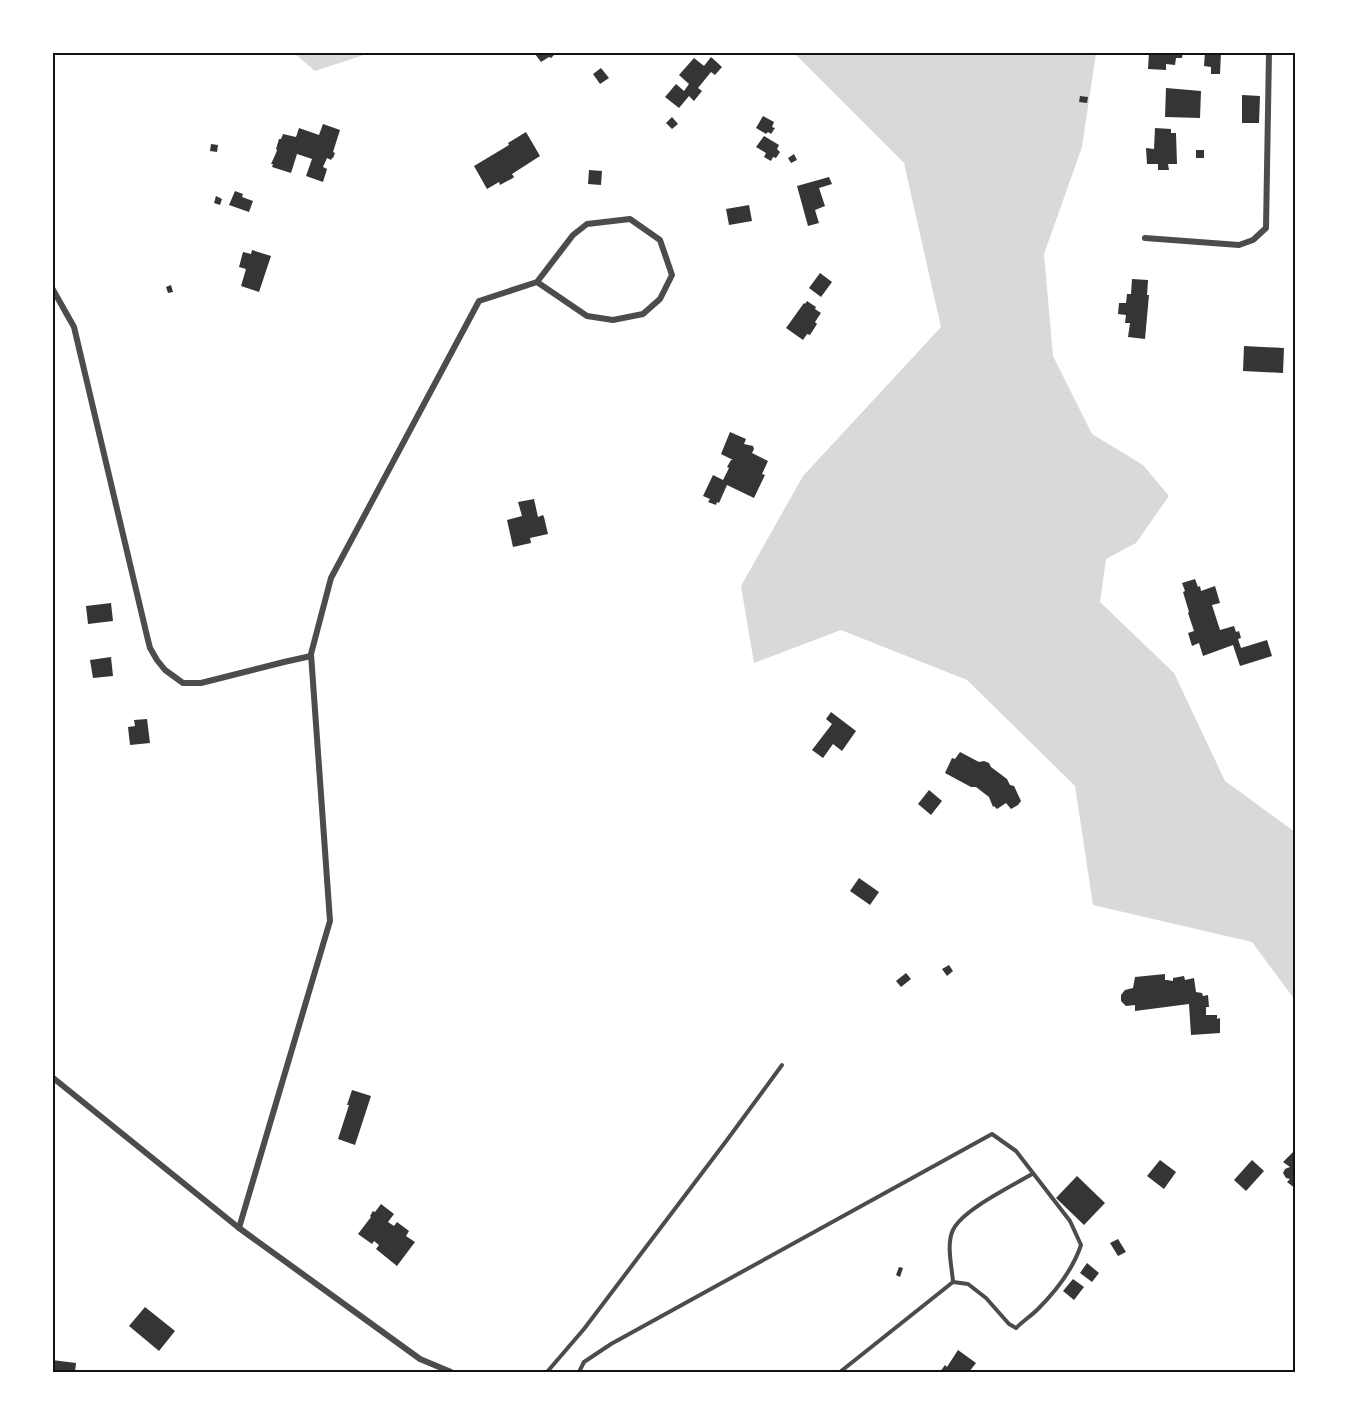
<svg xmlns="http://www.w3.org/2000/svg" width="1348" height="1425" font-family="'Golos Text',sans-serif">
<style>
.water{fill:#d9d9d9}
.building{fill:#353535}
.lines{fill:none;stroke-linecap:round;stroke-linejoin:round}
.service{stroke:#4c4c4c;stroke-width:4}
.minor{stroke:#4c4c4c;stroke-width:6}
.neatline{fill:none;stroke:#111;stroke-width:2}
</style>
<rect width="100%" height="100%" fill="#fff"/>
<g class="water">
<path d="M294,53H370L315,71Z"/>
<path d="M794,53H1096L1082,147L1044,254L1053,356L1092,434L1143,465L1169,496L1136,543L1106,559L1100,602L1174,673L1225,781L1295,832V1000L1252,942L1093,905L1075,786L967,680L841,630L754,663L741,586L803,476L941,327L904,163Z"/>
</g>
<g class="building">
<path d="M536,52H557L551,58L549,57L541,62L535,54Z"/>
<path d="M1149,52H1183L1182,58H1176L1175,65L1166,64V70L1148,69Z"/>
<path d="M1205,52H1221L1220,74H1211V67L1204,66Z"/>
<path d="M711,57L722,67L715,75L711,72L698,88L702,91L694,101L689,96L679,108L665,97L676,84L684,91L689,84L679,75L694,58L704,66Z"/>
<path d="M601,68L609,78L600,84L593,74Z"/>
<path d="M1166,88L1201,91L1200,118L1165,117Z"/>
<path d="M1242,95L1260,96L1259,123H1242Z"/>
<path d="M1080,96L1088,97L1087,103L1079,102Z"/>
<path d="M763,116L774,122L772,127L775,128L771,134L768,132L766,134L756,128Z"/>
<path d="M672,117L678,124L672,129L666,123Z"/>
<path d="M323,124L340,130L333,152L335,153L333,158H332L331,160L327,158L323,167L327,169L323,182L306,176L312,159L297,154L291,173L272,167L273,164H271L276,153L277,150L276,149L279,139H281L283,134L296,137L299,128L319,135Z"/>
<path d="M1155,128L1171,129V133H1176L1177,164H1168L1169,170H1158V164H1147L1146,148L1154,149Z"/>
<path d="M526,132L540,156L512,174L514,177L513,178L500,185L499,182L487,189L474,166L509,145L508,143Z"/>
<path d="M764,136L779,145L777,149L780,152L776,158L773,157L771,161L764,157L766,153L756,147Z"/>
<path d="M211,144L218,145L217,152L210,151Z"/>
<rect x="1196" y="150" width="8" height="8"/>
<path d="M794,154L797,160L791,163L788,158Z"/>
<path d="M589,170L602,171L601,185L588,184Z"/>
<path d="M829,177L832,184L819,188L825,206L815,210L819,223L808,226L797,186Z"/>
<path d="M235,191L243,194L242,197L253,201L249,212L229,205Z"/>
<path d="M216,196L222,199L220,205L214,203Z"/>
<path d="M749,205L752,221L729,225L726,209Z"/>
<path d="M252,250L271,256L259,292L241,286L246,269L239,267L243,252L251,254Z"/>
<path d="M820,273L832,282L821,297L809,288Z"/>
<path d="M1132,279L1148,280L1147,295H1149L1145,339L1128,337L1130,323H1125L1126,315L1118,314L1119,303H1126L1127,294H1131Z"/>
<path d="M171,285L173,292L168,293L166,287Z"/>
<path d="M807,301L816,307L815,309L821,313L815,322L817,324L810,335L807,334L803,340L786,328L804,303L805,304Z"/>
<path d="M1244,346L1284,348L1283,373L1243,371Z"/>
<path d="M730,432L746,439L744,444L753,446L754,449L752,453L768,461L762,474L765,475L754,498L727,485L719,503L717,502L716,505L708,502L710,499L703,496L713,475L723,480L729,468L727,467L731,460H733L721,454Z"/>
<path d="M534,499L538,517L543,515L544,517L548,534L530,538L531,543L513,547L507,520L522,516L518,502Z"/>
<path d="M1195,579L1198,587L1200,586L1201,591L1215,586L1220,603L1212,605L1220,630L1234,626L1236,632L1239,631L1241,638L1238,639L1241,648L1267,640L1272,656L1240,666L1233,645L1203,656L1199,643L1192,646L1188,633L1194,631L1188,613L1189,612L1183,592L1185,591L1182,583Z"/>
<path d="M111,603L113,621L88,624L86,606Z"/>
<path d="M111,657L113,676L93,678L90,660Z"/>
<path d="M831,712L856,731L842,751L833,744L823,758L812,750L832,724L826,719Z"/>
<path d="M147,719L150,743L130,745L128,727L135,726L134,720Z"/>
<path d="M960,752L979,762L984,761L989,763L991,767L1007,779L1010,785L1014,786L1021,801L1018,805L1011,809L1006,803L997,809L994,806L993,807L989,797L976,787H971L945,773L952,758L955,759Z"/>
<path d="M929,790L942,801L931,815L918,804Z"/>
<path d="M859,878L879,892L870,905L850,891Z"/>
<path d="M949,965L953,971L947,976L942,969Z"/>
<path d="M906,973L911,979L901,987L896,981Z"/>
<path d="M1165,974V980H1167L1173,981V978L1184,976L1185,980L1194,978L1196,992L1202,993L1203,996L1208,995L1209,1007H1206V1015H1217V1019L1220,1018V1033L1191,1035L1189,1004L1135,1011V1005L1126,1006L1121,1001V995L1125,990L1133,988L1135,977Z"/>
<path d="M352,1090L371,1096L355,1145L338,1139L349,1105H347Z"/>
<path d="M1294,1151L1296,1152V1189L1287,1182L1290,1179L1286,1178L1283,1173L1285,1169L1290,1167L1283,1162Z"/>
<path d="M1160,1160L1176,1172L1164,1189L1147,1176Z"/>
<path d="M1252,1160L1264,1171L1246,1191L1234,1180Z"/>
<path d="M1077,1176L1105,1203L1084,1225L1056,1198Z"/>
<path d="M381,1204L394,1214L388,1222L394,1226L397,1222L409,1231L406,1236L415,1242L397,1266L376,1249L379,1245L374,1241L372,1244L358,1234L371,1217L370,1216L373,1211L375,1212Z"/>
<path d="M1118,1239L1126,1252L1118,1256L1110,1243Z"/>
<path d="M1087,1263L1099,1273L1092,1282L1080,1273Z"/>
<path d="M899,1267L903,1268L900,1277L896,1275Z"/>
<path d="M1073,1279L1084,1287L1074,1300L1063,1291Z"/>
<path d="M145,1307L175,1331L159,1351L129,1326Z"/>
<path d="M958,1350L976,1363L969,1372H940L945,1365L947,1367Z"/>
<path d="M52,1360L76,1363L75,1372H52Z"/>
</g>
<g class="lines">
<g class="service">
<path d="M953,1282C952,1267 946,1244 953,1230C962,1210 1012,1186 1032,1174"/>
<path d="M547,1372L584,1329L727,1140L782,1065"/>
<path d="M579,1372L584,1362L611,1344L992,1134L1016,1151L1070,1221L1081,1245C1073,1269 1056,1291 1038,1309C1031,1316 1023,1321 1016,1328L1009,1324L986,1298L968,1284L953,1282L840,1372"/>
</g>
<g class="minor">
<path d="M1145,238L1239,245L1253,240L1266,228L1269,52"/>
<path d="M52,288L74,327L147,636L150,648L157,660L165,670L183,683H201L284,662L311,656"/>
<path d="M52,1077L239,1228L420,1359L451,1372"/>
<path d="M239,1228L330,921L311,654L331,578L479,301L537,282L573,235L587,224L630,219L660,240L672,275L660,299L643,314L613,320L587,316L537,282"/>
</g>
</g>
<rect width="1348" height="1425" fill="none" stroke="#ffffff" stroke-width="108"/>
<rect x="54" y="54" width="1240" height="1317" class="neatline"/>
</svg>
